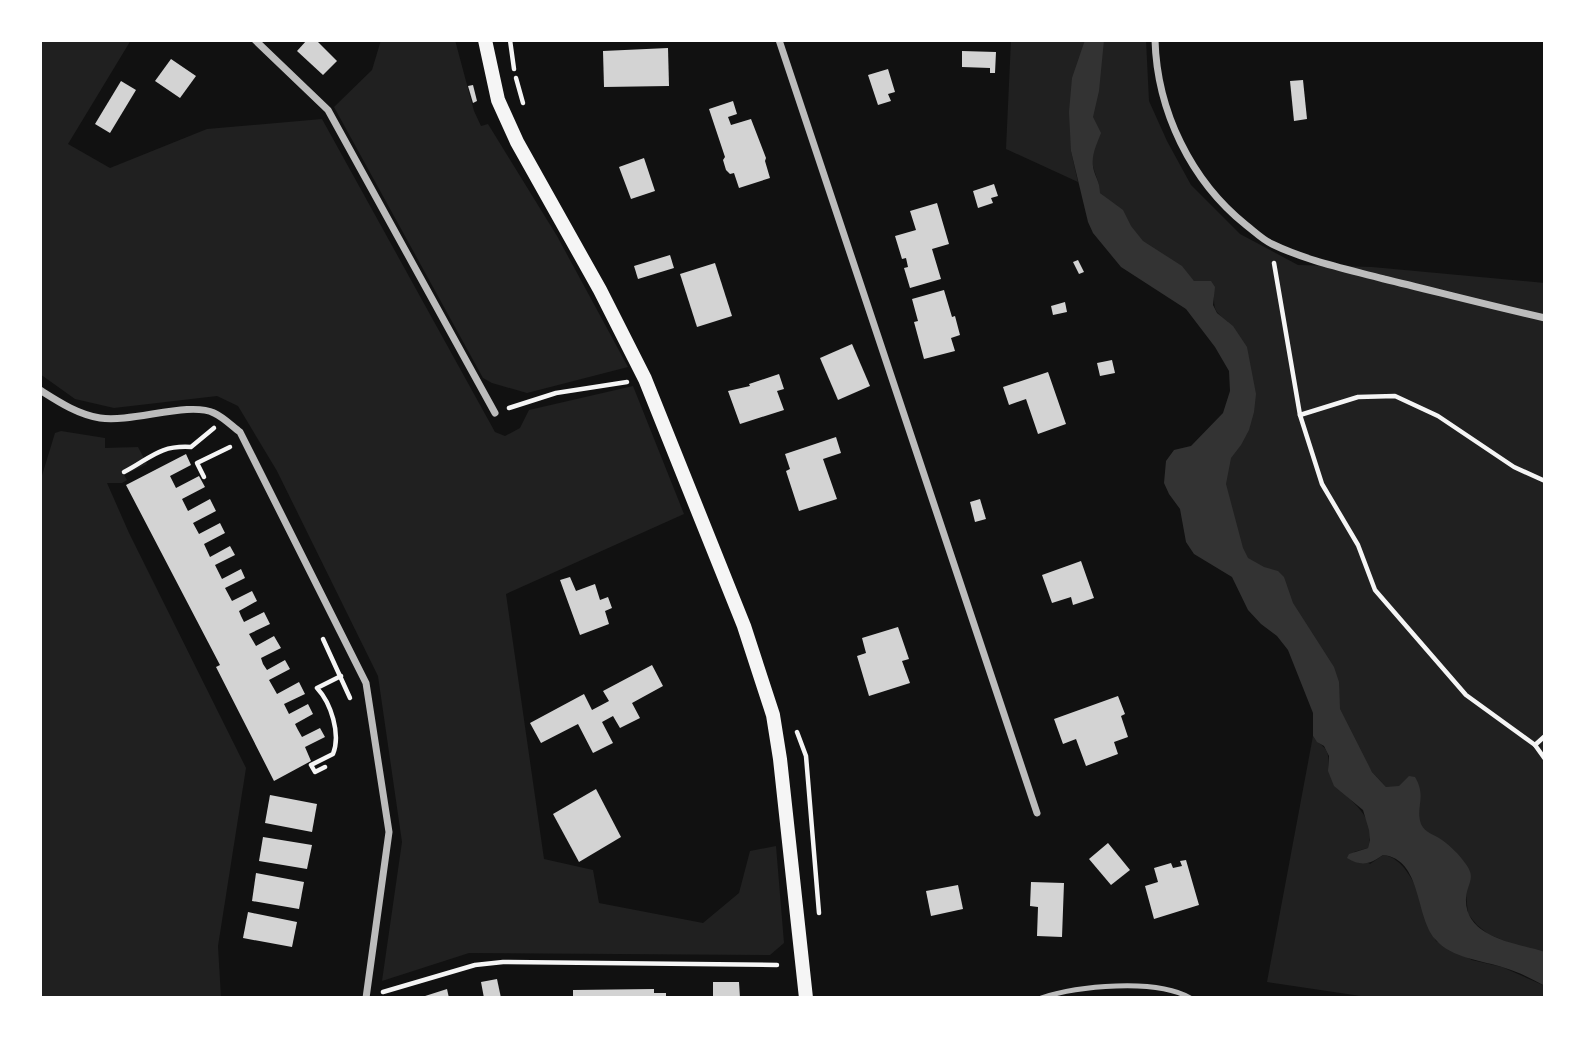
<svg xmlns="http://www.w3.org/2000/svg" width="1585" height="1038" font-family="Raleway,sans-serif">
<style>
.green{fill:#202020}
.water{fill:#333}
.building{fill:#d3d3d3}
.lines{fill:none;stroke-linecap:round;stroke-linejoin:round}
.path{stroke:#f5f5f5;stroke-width:4.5}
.service{stroke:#bcbcbc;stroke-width:5}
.minor{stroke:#bcbcbc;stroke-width:7}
.secondary{stroke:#f5f5f5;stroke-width:14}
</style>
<rect width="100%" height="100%" fill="#111"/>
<g class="green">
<path d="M40,40H131L68,144L110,168L207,129L322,119L495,432L505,436L520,428L529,410L633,386L684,514L506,594L544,859L593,870L599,903L703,923L739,893L750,851L776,846L784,943L770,955L469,953L382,981L402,842L378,676L277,471L238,406L217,396L114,408L75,399L40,374Z"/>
<path d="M381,40H455L474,111L481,126L488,124L557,236L628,367L527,393L492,383L483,378L334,107L372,70Z"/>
<path d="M1011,40H1085L1071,151L1078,182L1006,149Z"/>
<path d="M1092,40H1146L1149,101L1167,141L1191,185L1240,234L1298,265L1372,267L1545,283V958L1488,934L1477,925L1468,914L1463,865L1424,830L1395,791L1386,787L1372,772L1248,568L1218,481L1249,407L1228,322C1213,310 1214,309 1214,291L1194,281L1141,242L1111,202L1100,193C1100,180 1091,169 1092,156C1093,145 1092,135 1092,123C1090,96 1092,68 1092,40Z"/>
<path d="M61,431L105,438V448L138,447L147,464L124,475L127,480L122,483H107L129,533L246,768L218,946L221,998H40V482L55,433Z"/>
<path d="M1313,736C1317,743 1324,745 1327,752C1330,759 1326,767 1330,774C1343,802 1379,810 1368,848L1354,852L1370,864L1383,855C1413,858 1427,917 1436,941L1472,960L1502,967L1545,986V998H1374L1267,982Z"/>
</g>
<path class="water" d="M1085,40H1104L1099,91L1093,117L1101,133C1096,146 1090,157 1094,171C1097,180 1100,184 1100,193L1123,210L1131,226L1143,241L1182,266L1194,281H1211L1215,287L1213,305L1217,313L1233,326L1247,347L1256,394L1254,412L1249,430L1241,445L1231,458L1226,484L1243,548L1248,558L1264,567L1278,571L1284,577L1293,603L1334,667L1339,682L1340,709L1372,772L1386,787L1399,786L1409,776L1415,777C1427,797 1415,807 1421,824C1425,833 1434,834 1442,840C1450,846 1459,854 1465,863C1477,878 1467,883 1466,898C1464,938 1517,943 1545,952V986C1532,979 1519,972 1505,968C1482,960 1452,959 1435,939C1415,916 1422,859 1383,855C1370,864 1362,867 1347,858L1349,854L1368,848L1370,840L1369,830L1363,810L1334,786L1328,771L1329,756L1324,746L1317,742L1313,736V713L1288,650L1277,636L1261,624L1248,610L1232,577L1194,554L1186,542L1180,509L1169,494L1164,483L1166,461L1174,450L1191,446L1223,413L1230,391L1229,371L1215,347L1186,309L1121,267L1093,233L1088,222L1071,151L1069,112L1072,78Z"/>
<g class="building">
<path d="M307,40H316L337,61L323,75L297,51Z"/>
<path d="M668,48L669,86L604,87L603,51Z"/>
<path d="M962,51L996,52L995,73H990V68L962,67Z"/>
<path d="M171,59L196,76L180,98L155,81Z"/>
<path d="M888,69L895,92L888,94L891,101L878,105L868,75Z"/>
<path d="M1303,80L1307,119L1294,121L1290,81Z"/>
<path d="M121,81L136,90L110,133L95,124Z"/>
<path d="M473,85L477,101L473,103L468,86Z"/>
<path d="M733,101L737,114L728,117L731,125L751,119L766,158L765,161L770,178L739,188L734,173L730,174L726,170L723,160L725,157L709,109Z"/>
<path d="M644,158L655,191L631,199L619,167Z"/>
<path d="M994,184L998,196L991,198L993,203L978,208L973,191Z"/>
<path d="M937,203L949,244L932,249L941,279L910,288L904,268L908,267L906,258L902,259L895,236L916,230L910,211Z"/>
<path d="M670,255L674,268L638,279L634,266Z"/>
<path d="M1078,260L1084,272L1079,274L1073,262Z"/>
<path d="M715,263L732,316L697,327L680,274Z"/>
<path d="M944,290L952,317L955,316L960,335L951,338L955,351L924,359L914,322L918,321L912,299Z"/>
<path d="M1065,302L1067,312L1053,315L1051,306Z"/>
<path d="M852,344L870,386L838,400L820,358Z"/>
<path d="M1112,360L1115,373L1100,376L1097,363Z"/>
<path d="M1048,372L1066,424L1038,434L1026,399L1009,405L1003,387Z"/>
<path d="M779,374L784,389L777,391L784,410L740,424L728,391L750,386L749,384Z"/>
<path d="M836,437L841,453L823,459L837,499L799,511L786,471L790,469L785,454Z"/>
<path d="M186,454L191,465L170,476L176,488L199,476L205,487L182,499L188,511L210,499L216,511L193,523L199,534L220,523L225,533L204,544L210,557L230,546L235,555L215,565L222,579L241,569L245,578L225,588L232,601L252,591L257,601L239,611L241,616L244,622L264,612L270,624L249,634L256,646L274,636L281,648L261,658L263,664L267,670L285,660L290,669L269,680L277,694L299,682L305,694L284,704L289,714L308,704L313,714L295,724L298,730L302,737L320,728L325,737L305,747L311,761L274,781L216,667L220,665L126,485Z"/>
<path d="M980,499L986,519L975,522L970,502Z"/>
<path d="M1081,561L1094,598L1073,605L1071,597L1052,603L1042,575Z"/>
<path d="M570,577L576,591L595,584L600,600L608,597L612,608L605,611L609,624L580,635L560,580Z"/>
<path d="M898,627L909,659L902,661L910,683L869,696L857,656L866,653L862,638Z"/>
<path d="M652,665L663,686L632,703L640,718L620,728L613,716L602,722L613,743L593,753L578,724L541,743L530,723L584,694L592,710L609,701L603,691Z"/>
<path d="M1118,696L1125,714L1121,716L1128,737L1114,742L1118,754L1086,766L1076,739L1063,744L1054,719Z"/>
<path d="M596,789L621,837L579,862L553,814Z"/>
<path d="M270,795L317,804L312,832L265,823Z"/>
<path d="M263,837L312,845L307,869L259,861Z"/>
<path d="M1108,843L1130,870L1111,885L1089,859Z"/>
<path d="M1186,860L1199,905L1154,919L1145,886L1158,882L1154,868L1171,863L1173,868L1182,866L1180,861Z"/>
<path d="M256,873L304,882L299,909L252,901Z"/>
<path d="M1031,882L1064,883L1062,937L1037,936L1038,907L1030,906Z"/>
<path d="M958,885L963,909L931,916L926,891Z"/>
<path d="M248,912L297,922L292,947L243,938Z"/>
<path d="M497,979L501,998H484L481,982Z"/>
<path d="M713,982H739L740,998H713Z"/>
<path d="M447,989L449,998H422V997Z"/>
<path d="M654,989V993H666V998H573V990Z"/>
</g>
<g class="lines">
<g class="path">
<path d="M510,40L514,69"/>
<path d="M516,78L523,103"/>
<path d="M1274,263L1300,415L1322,484L1358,545L1375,590L1466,695L1535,745L1545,759"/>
<path d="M509,408L556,393L627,382"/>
<path d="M1300,415L1358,397L1395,396L1438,416L1514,467L1545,481"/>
<path d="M124,472C150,459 158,445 191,447L214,428"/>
<path d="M204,477L197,463L230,447"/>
<path d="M323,639L350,698"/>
<path d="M797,732L806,756L819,913"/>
<path d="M1535,745L1545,736"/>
<path d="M325,767L315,772L311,765L333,754C341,734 331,703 317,688L341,676"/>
<path d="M383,992L475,965L503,962L777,965"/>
</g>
<path class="service" d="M1041,998C1077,986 1156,978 1190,998"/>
<g class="minor">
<path d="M255,40L328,110L495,413"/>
<path d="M779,40L1037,813"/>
<path d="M1155,40C1157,111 1191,181 1246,225C1255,232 1263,240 1272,244C1307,261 1347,269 1384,279C1438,292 1491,306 1545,318"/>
<path d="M40,390C59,402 77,414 100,418C132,423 189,401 214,413C223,417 232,426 240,432L366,683L389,832L366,998"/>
</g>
<path class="secondary" d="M485,40L498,100L517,142L600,290L645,379L744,626L773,715L780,759L806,998"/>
</g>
<rect width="1585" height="1038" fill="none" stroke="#ffffff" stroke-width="84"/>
</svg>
